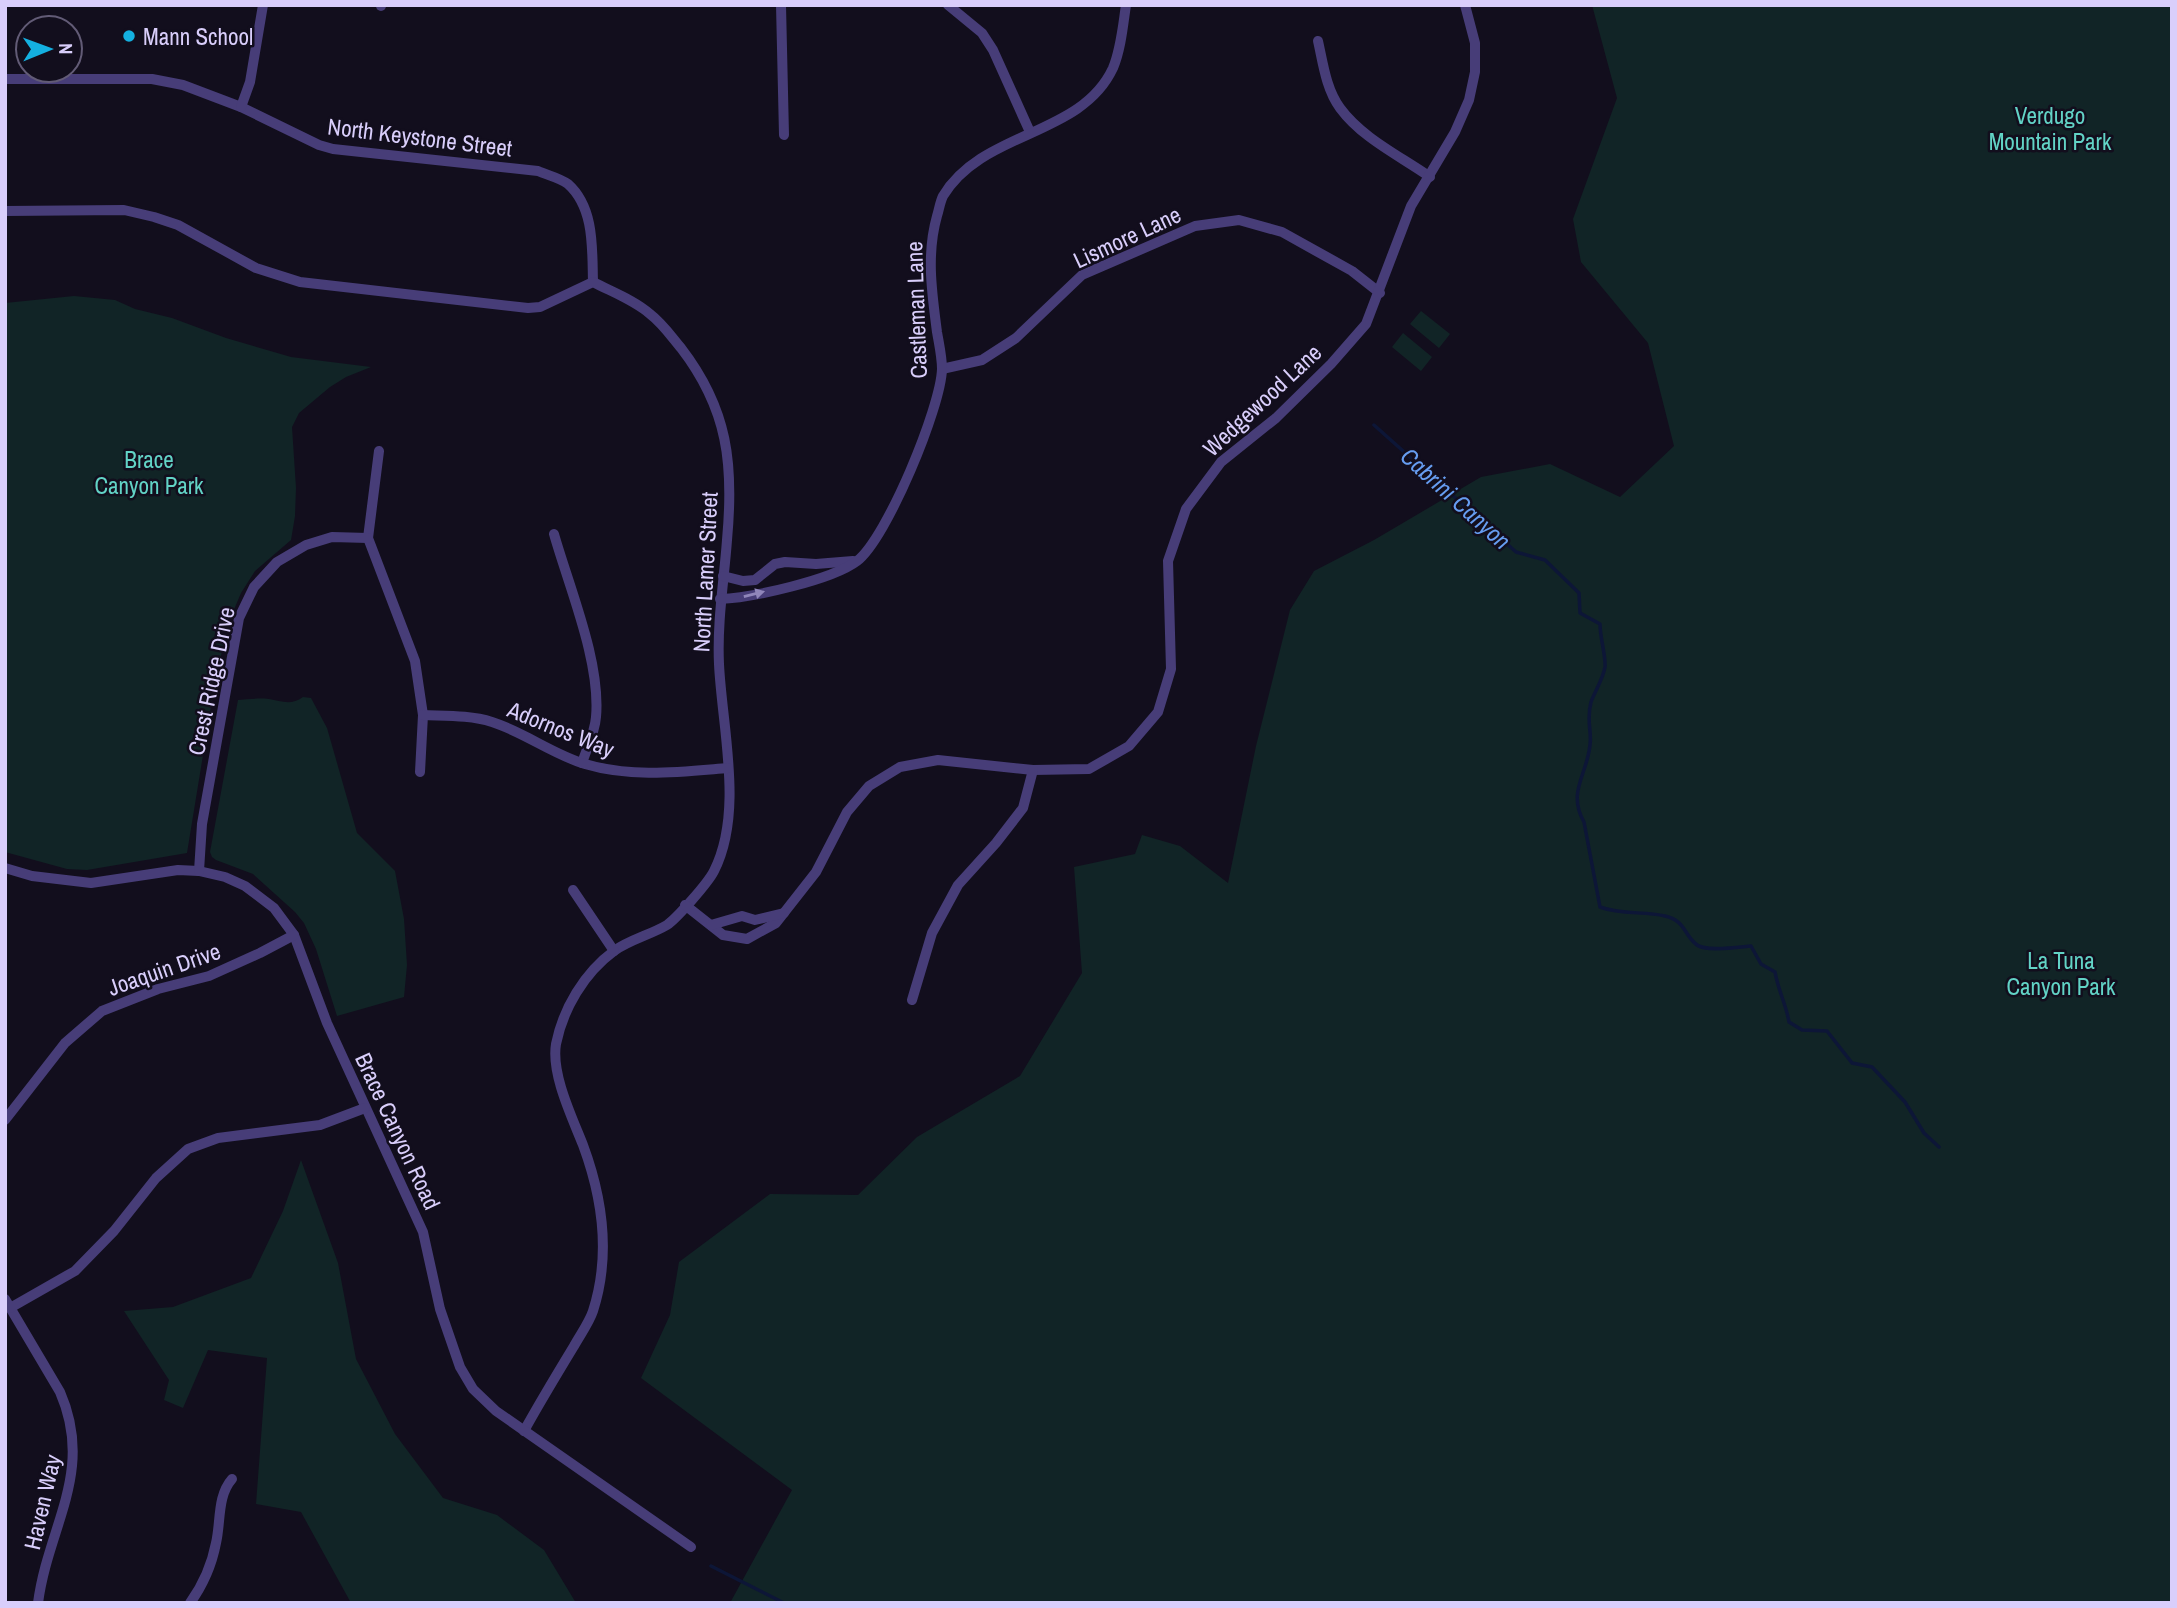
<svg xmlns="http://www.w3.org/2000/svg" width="2177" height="1608" font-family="'Archivo Narrow',sans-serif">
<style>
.green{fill:#112426}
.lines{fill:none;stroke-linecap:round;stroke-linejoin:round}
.stream{stroke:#0d1637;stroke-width:3.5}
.street{stroke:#473d78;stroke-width:10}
.oneway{fill:#9086ba}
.poi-dot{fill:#14b0e0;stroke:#120e1d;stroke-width:2.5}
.labels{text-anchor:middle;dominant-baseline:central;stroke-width:5;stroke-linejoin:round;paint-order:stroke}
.poi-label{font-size:23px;fill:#d9cefb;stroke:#120e1d;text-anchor:start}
.park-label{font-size:23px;fill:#62d3c6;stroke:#120e1d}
.street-label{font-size:23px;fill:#d9cefb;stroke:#120e1d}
.water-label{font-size:24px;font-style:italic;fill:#669df1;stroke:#120e1d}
</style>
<rect width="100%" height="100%" fill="#120e1d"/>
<g class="green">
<path d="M1592,5H2172V1603H730L792,1490L641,1378L670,1315L679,1262L770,1194L858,1195L917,1137L1020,1076L1082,973L1074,867L1135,854L1142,835L1180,846L1228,883L1256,746L1290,610L1314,571L1374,540L1481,477L1550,464L1620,497L1674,446L1648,343L1581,262L1573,219L1617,98Z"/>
<path d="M74,296L115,300L135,309L172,318L226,338L291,357L371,367L346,377L330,387L299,413L292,427L296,488L295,516L291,540L255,571L241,593L227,626L212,700L187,853L87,870L67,869L5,852V303Z"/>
<path d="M1421,311L1450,334L1439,348L1410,324Z"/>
<path d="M1403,333L1432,357L1421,371L1392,347Z"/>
<path d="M303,697L311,698L327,728L357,833L395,871L404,919L407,965L404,997L337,1016L316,949L304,923L295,912L253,874L216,860L212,857L210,852L238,700C248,699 259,698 269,699C281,701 291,706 303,697Z"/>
<path d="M301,1160L338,1263L356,1359L395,1434L443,1498L497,1515L544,1550L576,1603H351L301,1512L256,1504L267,1358L208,1350L183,1408L164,1400L169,1380L124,1311L173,1307L251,1278L283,1211Z"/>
</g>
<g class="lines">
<g class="stream">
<path d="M1374,425L1516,552L1545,560L1579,593L1580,613L1600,624C1600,638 1606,656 1605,667C1603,679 1595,691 1591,702C1586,721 1592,730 1590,745C1587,775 1567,792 1584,822L1600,907C1621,915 1644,911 1665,916C1686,921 1683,934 1697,945C1706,952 1739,947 1751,946L1761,964L1775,972C1778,990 1786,1004 1789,1022L1802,1030L1827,1031L1852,1063L1872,1067L1905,1102L1924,1133L1939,1147"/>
<path d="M711,1566L784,1603"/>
</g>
<g class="street">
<path d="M381,5V6"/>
<path d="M781,5L784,135"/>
<path d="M948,5L982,33L993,50L1030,132"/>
<path d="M1318,41C1323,63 1326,89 1340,108C1362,138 1400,156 1430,177"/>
<path d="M5,79H152L183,85L241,107L319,145L333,149L538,171C547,175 560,178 568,184C595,208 592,250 593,282"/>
<path d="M241,107L250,82L263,5"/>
<path d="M5,211L124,210L154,217L178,225L256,268L300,282L528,308L540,307L593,282C612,292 634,300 650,314C662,323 671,336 681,348C728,409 734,464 727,540C724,581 717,622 719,664C722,728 744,812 714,871C708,883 677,918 667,925C650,935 629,940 614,951C584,973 563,1009 556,1044C551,1074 572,1117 583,1145C603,1199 611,1255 593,1311C589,1323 580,1335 574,1346C557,1374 540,1402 524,1431"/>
<path d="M942,369L982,360L1016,338L1082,275L1195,226L1239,220L1282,232L1352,271L1380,293"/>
<path d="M379,451L368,538L415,661L423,715L420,772"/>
<path d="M554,534C569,587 601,662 596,717C595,732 587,748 582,763"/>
<path d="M723,576L743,581L755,580L775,564L785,562L816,564L853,561"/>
<path d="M720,599C751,598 832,580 857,561C887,538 941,407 942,369C942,357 939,344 937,332C932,293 926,255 937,216C939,210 940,202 943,196C983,130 1081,137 1113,68C1121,49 1123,25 1126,5"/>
<path d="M423,715C445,716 470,715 492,722C524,732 552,754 585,764C632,778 679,772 728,768"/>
<path d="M5,868L32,876L91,883L178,870L199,871L225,877L245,886L274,908L294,935L327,1023L423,1232L440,1309L460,1367L473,1389L496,1411L691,1547"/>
<path d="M199,871L202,824L239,618L254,587L277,562L306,545L332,537L368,538"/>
<path d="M573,890L614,951"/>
<path d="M685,905L723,935L747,939L776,923L816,872L847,812L869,786L900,767L938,760L1033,770L1089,769L1129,746L1158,712L1171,669L1168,561L1186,509L1221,462L1276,418L1331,364L1366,324L1411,206L1455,132L1469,100L1475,72V43L1465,5"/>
<path d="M711,925L742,916L755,920L784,913"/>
<path d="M912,1000L932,933L958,885L996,843L1023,808L1033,770"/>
<path d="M5,1120L65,1043L102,1011L158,989L209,976L260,953L294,935"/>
<path d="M5,1299L60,1392C95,1472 48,1526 38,1603"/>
<path d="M10,1308L75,1271L114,1231L156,1178L188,1149L218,1138L320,1125L365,1108"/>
<path d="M190,1603C203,1585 212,1564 216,1543C221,1522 217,1496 232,1479"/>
</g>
</g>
<defs><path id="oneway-solid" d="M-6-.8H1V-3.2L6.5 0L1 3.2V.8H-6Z" transform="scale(1.75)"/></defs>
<use class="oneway" href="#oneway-solid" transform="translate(754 594) rotate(-14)"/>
<circle class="poi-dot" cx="129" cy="36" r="7"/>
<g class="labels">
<g class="poi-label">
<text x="143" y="36">Mann School</text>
</g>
<g class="park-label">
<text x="2050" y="115">Verdugo<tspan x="2050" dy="26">Mountain Park</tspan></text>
<text x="149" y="459">Brace<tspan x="149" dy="26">Canyon Park</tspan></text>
<text x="2061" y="960">La Tuna<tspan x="2061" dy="26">Canyon Park</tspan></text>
</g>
<g class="street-label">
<text transform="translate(420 137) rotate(7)">North Keystone Street</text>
<text transform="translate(1127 237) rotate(-25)">Lismore Lane</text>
<text transform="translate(916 310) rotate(-92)">Castleman Lane</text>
<text transform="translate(1262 400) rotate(-43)">Wedgewood Lane</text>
<text transform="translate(705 572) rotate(-87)">North Lamer Street</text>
<text transform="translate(211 681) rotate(-78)">Crest Ridge Drive</text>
<text transform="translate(561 729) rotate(22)">Adornos Way</text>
<text transform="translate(164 969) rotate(-19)">Joaquin Drive</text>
<text transform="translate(398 1131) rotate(65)">Brace Canyon Road</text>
<text transform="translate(42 1502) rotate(-77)">Haven Way</text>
</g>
<g class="water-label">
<text transform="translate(1456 498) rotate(42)">Cabrini Canyon</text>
</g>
</g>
<rect width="2177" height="1608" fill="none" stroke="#d9cefb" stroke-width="14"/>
<g transform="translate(49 49) rotate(89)"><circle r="33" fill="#120e1d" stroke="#625b76" stroke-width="2"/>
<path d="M0-5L12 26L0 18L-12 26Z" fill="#14b0e0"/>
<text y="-10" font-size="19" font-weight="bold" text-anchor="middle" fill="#d9cefb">N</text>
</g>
</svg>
